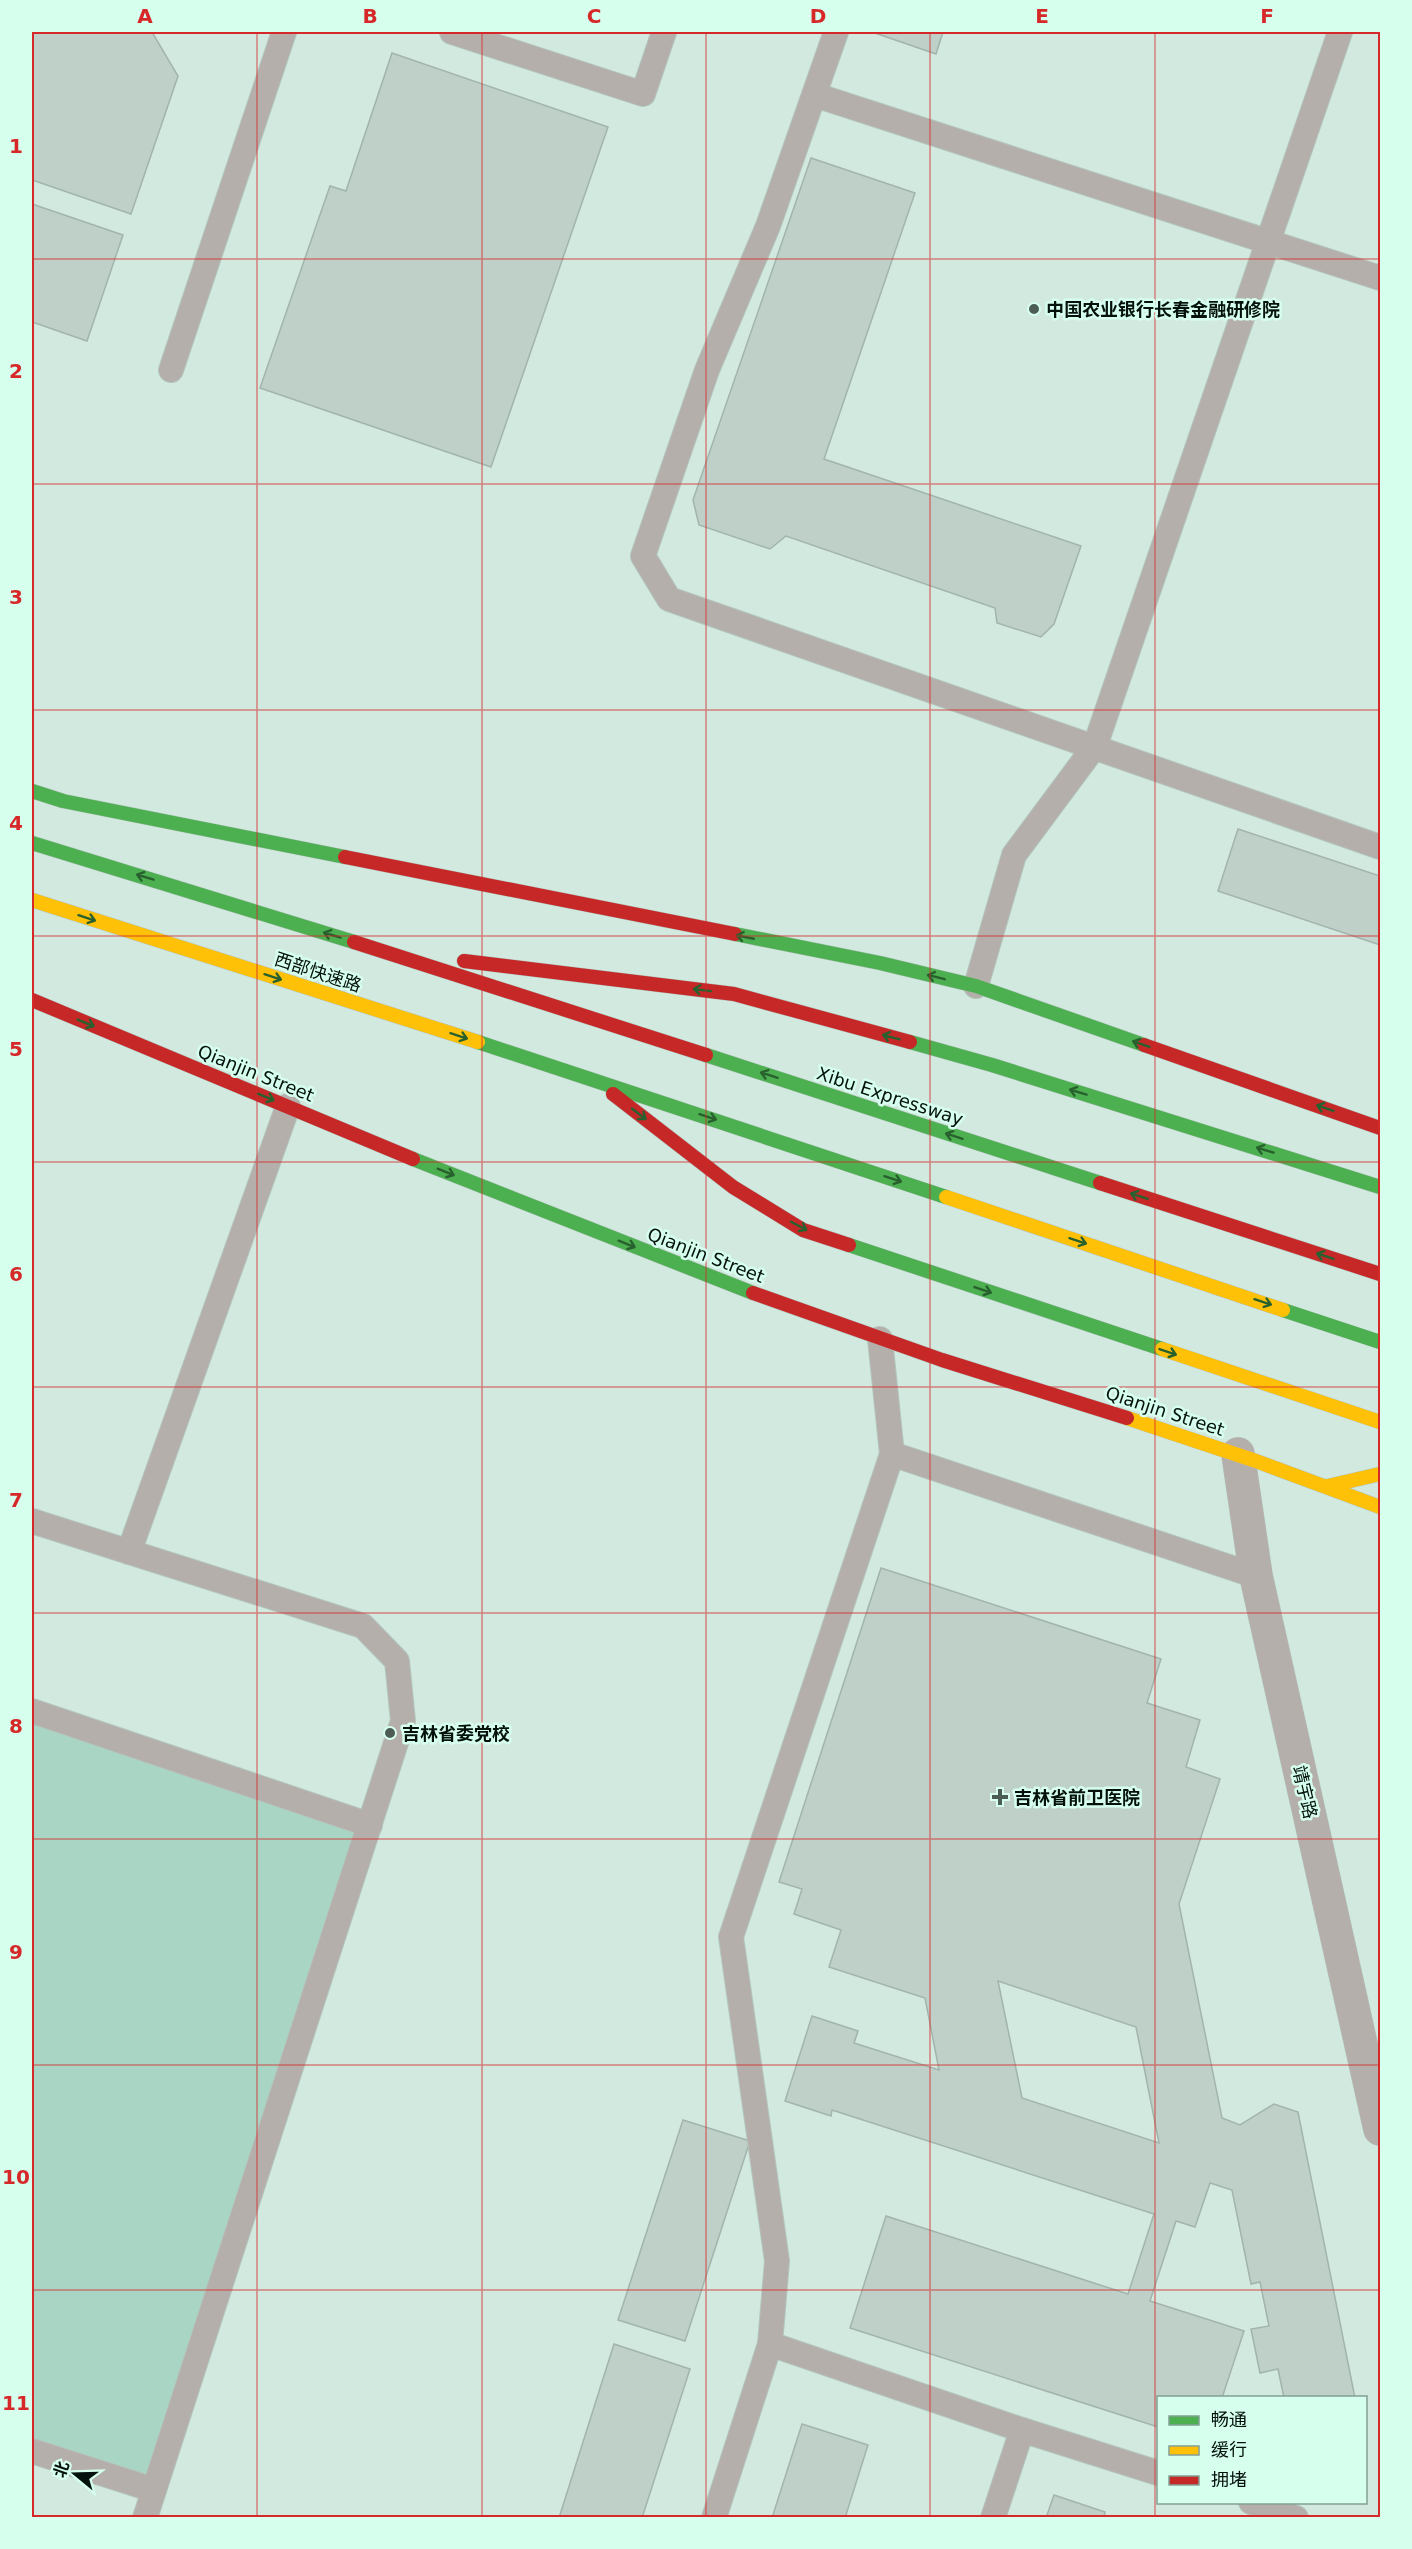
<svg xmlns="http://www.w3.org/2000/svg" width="1412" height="2549" font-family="'DejaVu Sans','Noto Sans SC',sans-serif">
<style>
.green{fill:#a9d6c4}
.building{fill:#bed0c8;stroke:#a2b4ac;stroke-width:1.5;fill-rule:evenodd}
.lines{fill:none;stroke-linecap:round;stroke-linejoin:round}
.lane-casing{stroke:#b3c5bd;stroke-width:26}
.street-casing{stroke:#b3c5bd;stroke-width:34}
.fast-casing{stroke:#b3c5bd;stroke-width:15}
.slow-casing{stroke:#b3c5bd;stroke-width:15}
.jam-casing{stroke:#b3c5bd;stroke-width:15}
.lane{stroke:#b5afab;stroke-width:24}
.street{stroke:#b5afab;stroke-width:33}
.fast{stroke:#4caf50;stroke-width:14}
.slow{stroke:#ffc107;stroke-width:14}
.jam{stroke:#c62828;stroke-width:14}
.oneway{stroke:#28602e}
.grid{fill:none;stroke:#d62828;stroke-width:1.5;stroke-opacity:0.55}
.poi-dot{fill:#4c5d56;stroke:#d6ffee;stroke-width:2}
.labels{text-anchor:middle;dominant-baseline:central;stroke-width:5;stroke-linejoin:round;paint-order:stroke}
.poi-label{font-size:18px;font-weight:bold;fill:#04110c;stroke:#d6ffee;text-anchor:start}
.street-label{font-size:18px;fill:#04110c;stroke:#d6ffee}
.neatline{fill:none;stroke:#d62828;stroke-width:2}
.grid-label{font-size:20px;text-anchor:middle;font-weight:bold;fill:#d62828}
</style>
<rect width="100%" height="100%" fill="#d2e9e0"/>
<path class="green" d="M32,1711L370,1825L154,2490L32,2451Z"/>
<g class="building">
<path d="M32,32H152L178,76L131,214L32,180Z"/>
<path d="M872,32H943L936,54Z"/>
<path d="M392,53L608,127L491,467L260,388L330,186L346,191Z"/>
<path d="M811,158L915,193L824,459L1081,546L1054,624L1041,637L997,623L995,608L786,536L770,549L699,525L693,500Z"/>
<path d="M32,204L123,235L87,341L32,322Z"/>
<path d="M1238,829L1380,876V945L1218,891Z"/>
<path d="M881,1568L1161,1659L1147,1703L1200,1720L1186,1767L1220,1779L1179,1904L1222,2118L1240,2125L1274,2104L1298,2112L1355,2398H1284L1278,2369L1260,2373L1251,2329L1269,2326L1260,2282L1251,2284L1232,2190L1210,2183L1195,2227L1176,2221L1150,2301L1244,2331L1222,2398H1158V2427L850,2328L886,2216L1128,2294L1154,2214L832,2110L831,2116L785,2101L812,2016L858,2031L854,2043L939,2070L925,1998L829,1967L841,1930L794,1914L802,1889L779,1882ZM998,1981L1136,2027L1159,2143L1022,2098Z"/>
<path d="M683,2120L750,2141L685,2341L618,2320Z"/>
<path d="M614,2344L690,2369L642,2518H559Z"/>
<path d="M802,2424L868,2445L845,2518H772Z"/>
<path d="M1054,2495L1105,2512L1104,2518H1046Z"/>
</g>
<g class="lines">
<defs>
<g id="lane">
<path d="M452,32L643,94L664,32"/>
<path d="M836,32L768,226L707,370L643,556L669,599L1380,847"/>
<path d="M815,95L1380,278"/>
<path d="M171,370L284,32"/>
<path d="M976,986L1014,855L1095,746L1340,32"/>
<path d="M880,1339L892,1454"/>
<path d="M32,1521L363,1626L397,1661L403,1721L145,2518"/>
<path d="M129,1552L288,1106"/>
<path d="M32,1711L370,1825"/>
<path d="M32,2451L154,2490"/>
<path d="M1158,2473L1022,2430L770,2344L777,2261L731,1937L892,1454L1256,1576"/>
<path d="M1251,2502L1296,2518"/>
<path d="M714,2518L770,2344"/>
<path d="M993,2518L1022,2430"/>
</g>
<path id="street" d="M1238,1454L1256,1576L1380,2129"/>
<g id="fast">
<path d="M32,791L63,801L345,857"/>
<path d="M32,843L354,942"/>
<path d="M735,934L880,963L976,986L1144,1045"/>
<path d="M478,1042L946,1197"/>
<path d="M910,1042L992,1065L1380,1187"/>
<path d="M706,1055L1100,1183"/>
<path d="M413,1159L753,1293"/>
<path d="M849,1245L1162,1349"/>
<path d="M1283,1310L1380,1342"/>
</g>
<g id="slow">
<path d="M32,900L478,1042"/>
<path d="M946,1197L1283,1310"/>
<path d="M1162,1349L1380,1422"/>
<path d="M1127,1418L1256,1461L1380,1507"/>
<path d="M1328,1486L1380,1474"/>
</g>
<g id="jam">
<path d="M345,857L735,934"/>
<path d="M354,942L706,1055"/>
<path d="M464,961L734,994L910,1042"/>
<path d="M32,1000L413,1159"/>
<path d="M1144,1045L1380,1128"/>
<path d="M613,1094L733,1187L803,1230L849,1245"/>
<path d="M1100,1183L1380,1274"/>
<path d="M753,1293L942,1360L1127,1418"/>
</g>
</defs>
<use href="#lane" class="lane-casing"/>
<use href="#street" class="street-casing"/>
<use href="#fast" class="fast-casing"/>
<use href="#slow" class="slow-casing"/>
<use href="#jam" class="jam-casing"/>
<use href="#lane" class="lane"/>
<use href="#street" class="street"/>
<use href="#fast" class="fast"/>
<use href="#slow" class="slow"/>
<use href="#jam" class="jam"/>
</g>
<defs><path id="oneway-shaft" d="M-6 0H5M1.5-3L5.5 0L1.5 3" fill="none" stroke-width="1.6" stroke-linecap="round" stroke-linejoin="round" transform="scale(1.5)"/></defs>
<g class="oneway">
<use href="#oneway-shaft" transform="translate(145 877) rotate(-163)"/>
<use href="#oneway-shaft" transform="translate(87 918) rotate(18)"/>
<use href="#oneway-shaft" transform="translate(332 935) rotate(-163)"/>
<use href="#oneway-shaft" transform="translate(745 937) rotate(-169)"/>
<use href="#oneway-shaft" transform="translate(273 977) rotate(18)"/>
<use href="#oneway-shaft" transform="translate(936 977) rotate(-166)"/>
<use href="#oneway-shaft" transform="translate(702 990) rotate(-173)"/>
<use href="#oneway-shaft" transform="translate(86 1023) rotate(22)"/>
<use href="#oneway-shaft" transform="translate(459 1036) rotate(18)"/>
<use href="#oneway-shaft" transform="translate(891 1037) rotate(-165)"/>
<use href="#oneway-shaft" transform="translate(1141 1044) rotate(-161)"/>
<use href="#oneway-shaft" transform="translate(769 1075) rotate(-162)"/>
<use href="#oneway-shaft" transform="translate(1078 1092) rotate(-163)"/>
<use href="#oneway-shaft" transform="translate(266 1097) rotate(22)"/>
<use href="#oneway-shaft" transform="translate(1325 1108) rotate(-161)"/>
<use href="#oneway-shaft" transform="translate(639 1114) rotate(38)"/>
<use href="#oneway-shaft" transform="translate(708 1117) rotate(18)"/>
<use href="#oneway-shaft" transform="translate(954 1136) rotate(-162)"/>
<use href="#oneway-shaft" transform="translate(1265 1150) rotate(-163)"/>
<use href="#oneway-shaft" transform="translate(446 1172) rotate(22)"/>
<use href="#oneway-shaft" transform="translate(893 1179) rotate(18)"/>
<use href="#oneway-shaft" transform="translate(1139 1196) rotate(-162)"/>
<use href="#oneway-shaft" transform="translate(799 1226) rotate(28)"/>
<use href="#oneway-shaft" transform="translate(1078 1241) rotate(18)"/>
<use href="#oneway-shaft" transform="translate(627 1244) rotate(22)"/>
<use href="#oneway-shaft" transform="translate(1325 1256) rotate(-162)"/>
<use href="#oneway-shaft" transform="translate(983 1290) rotate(19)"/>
<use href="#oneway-shaft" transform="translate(1263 1302) rotate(18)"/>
<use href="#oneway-shaft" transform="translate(1168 1352) rotate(19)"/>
</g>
<path class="grid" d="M257,32V2518M482,32V2518M706,32V2518M930,32V2518M1155,32V2518M32,259H1380M32,484H1380M32,710H1380M32,936H1380M32,1162H1380M32,1387H1380M32,1613H1380M32,1839H1380M32,2065H1380M32,2290H1380"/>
<g class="poi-dot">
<circle cx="1034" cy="309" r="6"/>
<circle cx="390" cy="1733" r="6"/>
<path d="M997 1788h6v6h6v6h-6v6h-6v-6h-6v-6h6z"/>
</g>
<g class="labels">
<g class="poi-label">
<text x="1046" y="309">中国农业银行长春金融研修院</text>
<text x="402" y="1733">吉林省委党校</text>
<text x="1014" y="1797">吉林省前卫医院</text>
</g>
<g class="street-label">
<text transform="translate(318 972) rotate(18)">西部快速路</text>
<text transform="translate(256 1073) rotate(22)">Qianjin Street</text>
<text transform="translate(890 1096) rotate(18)">Xibu Expressway</text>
<text transform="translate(706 1255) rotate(21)">Qianjin Street</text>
<text transform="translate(1165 1411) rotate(18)">Qianjin Street</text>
<text transform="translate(1305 1792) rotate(77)">靖宇路</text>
</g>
</g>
<rect width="1412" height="2549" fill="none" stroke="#d6ffee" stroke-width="66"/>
<rect x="1157" y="2396" width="210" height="108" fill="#d6ffee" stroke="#82a094" stroke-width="1.5"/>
<rect x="1169" y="2416" width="30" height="9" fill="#4caf50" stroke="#82a094" stroke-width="1.5"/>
<text x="1211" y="2426" font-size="18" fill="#04110c">畅通</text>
<rect x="1169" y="2446" width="30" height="9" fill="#ffc107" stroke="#82a094" stroke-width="1.5"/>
<text x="1211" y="2456" font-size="18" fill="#04110c">缓行</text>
<rect x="1169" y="2476" width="30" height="9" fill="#c62828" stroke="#82a094" stroke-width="1.5"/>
<text x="1211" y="2486" font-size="18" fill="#04110c">拥堵</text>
<g transform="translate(75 2474) rotate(289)" stroke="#d6ffee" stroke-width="4.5" paint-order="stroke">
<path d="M0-4.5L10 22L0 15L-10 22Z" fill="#04110c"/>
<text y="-9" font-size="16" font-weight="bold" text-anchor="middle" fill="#04110c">北</text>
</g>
<rect x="33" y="33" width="1346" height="2483" class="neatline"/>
<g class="grid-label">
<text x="145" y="23">A</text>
<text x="370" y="23">B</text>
<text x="594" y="23">C</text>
<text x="818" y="23">D</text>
<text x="1042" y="23">E</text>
<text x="1267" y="23">F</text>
<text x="16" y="153">1</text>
<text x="16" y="378">2</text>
<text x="16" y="604">3</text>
<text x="16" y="830">4</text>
<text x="16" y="1056">5</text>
<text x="16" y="1281">6</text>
<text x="16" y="1507">7</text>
<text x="16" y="1733">8</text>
<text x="16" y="1959">9</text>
<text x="16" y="2184">10</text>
<text x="16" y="2410">11</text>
</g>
</svg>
